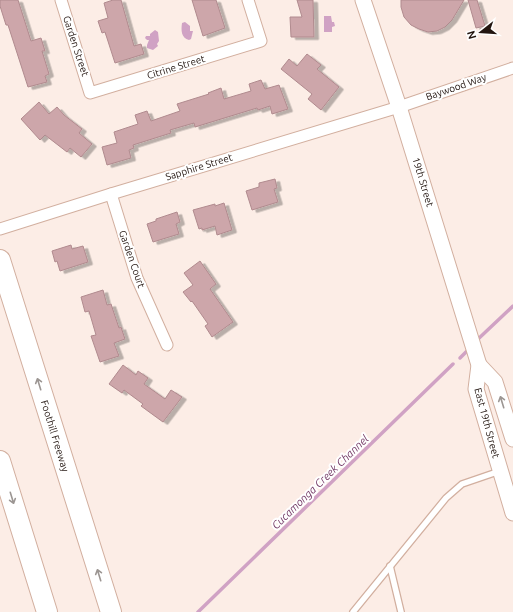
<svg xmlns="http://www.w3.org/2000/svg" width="513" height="612" font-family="Ubuntu,sans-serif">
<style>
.water{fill:#d0a2c4}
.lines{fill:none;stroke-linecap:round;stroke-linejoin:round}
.stream{stroke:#d0a2c4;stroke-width:3.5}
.building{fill:#cda6aa;stroke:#b08a8e;filter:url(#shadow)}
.lane-casing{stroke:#d2af9f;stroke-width:8}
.street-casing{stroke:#d2af9f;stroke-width:13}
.secondary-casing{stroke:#d2af9f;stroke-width:17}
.highway-casing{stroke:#d2af9f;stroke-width:22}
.lane{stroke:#fff;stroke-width:5.5}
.street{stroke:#fff;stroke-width:11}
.secondary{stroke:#fff;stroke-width:15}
.highway{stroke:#fff;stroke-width:20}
.oneway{stroke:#9c9693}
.labels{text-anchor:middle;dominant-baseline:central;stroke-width:4;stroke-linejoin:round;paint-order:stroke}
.street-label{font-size:10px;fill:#221510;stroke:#fff}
.water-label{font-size:11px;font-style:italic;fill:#753c68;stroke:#fff}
</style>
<defs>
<filter id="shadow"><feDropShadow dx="4.5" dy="2.5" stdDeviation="0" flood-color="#0004"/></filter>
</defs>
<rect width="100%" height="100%" fill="#fcede6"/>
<g class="water">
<path d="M324,16H331L332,22H334L335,26L332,27V32H324Z"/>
<path d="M185,22L190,26V31H193L191,39L189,40C181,38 181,30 182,23Z"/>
<path d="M155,30L158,32L159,41L157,44L158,46L153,50L147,48V45L149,40H147L145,38L146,36H150V34Z"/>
</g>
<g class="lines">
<g class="stream">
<path d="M476,341L513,306"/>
<path d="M460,358L469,349"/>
<path d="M198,612L453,364"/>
</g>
</g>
<g class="building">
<path d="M0,0H18L31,41L41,38L45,51H42L49,74L45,76L47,82L28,87L8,25H6L0,6Z"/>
<path d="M113,0H121L134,46L141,44L144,54L115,63L105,32L102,33L98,21L108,18L104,3Z"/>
<path d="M192,0H216L225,28L203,36Z"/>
<path d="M297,0H313L314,37H291L290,17H302Z"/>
<path d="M401,0H464L452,20L445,27L437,31L428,32L419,29L411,25L404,17L401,7Z"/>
<path d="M468,0H477L485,26L476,28Z"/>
<path d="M307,54L321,65L317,69L339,87L321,110L308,99L312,94L281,69L289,59L297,66Z"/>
<path d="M261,80L265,89L279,85L288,109L272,114L270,106L258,110L257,108L195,127L194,123L170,130L171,133L133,145L134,148L129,150L131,158L107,165L102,147L117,143L114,132L138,124L135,115L147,111L151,121L180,111L177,104L209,94L208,93L221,88L224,99L251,91L249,84Z"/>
<path d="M39,102L49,114L57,107L64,115L82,129L79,133L92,144L81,157L70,148L67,152L45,135L40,140L21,119Z"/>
<path d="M275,179L277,188L274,189L278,202L252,210L246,191L259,187V183Z"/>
<path d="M224,203L232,230L217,235L215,226L202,230V228L199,229L193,210L215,204V206Z"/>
<path d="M177,212L180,222L176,224L179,234L153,242L147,224L156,221V219Z"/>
<path d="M71,245L72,249L83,246L88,262L60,271L57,261L55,262L52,251Z"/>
<path d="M200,261L216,284L210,289L233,322L212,337L205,326L208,324L192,301L191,302L183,292L193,285L184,273Z"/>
<path d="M103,290L107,305L111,304L119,328L121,327L125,339L114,343L119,356L100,362L91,336L96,335L89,311L85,312L81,297Z"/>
<path d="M123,365L136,375L138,371L148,378L144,384L165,399L171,390L182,397L163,422L141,406L143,404L124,390L122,393L109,384Z"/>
</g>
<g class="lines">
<defs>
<g id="lane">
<path d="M390,566L401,612"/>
<path d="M353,612L446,498L462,484L500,471"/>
</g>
<g id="street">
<path d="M61,0L90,93L261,41L248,0"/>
<path d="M111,194L137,278L167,345"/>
<path d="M0,229L111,194L399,107L513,68"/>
</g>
<g id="secondary">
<path d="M363,0L399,107L479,365L476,389L513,513"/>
<path d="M479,365L495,382L513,439"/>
</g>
<g id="highway">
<path d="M0,260L111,612"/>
<path d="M0,461L47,612"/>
</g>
</defs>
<use href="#lane" class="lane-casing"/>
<use href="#street" class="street-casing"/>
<use href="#secondary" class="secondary-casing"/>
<use href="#highway" class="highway-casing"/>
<use href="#lane" class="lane"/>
<use href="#street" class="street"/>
<use href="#secondary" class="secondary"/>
<use href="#highway" class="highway"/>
</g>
<defs><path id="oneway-shaft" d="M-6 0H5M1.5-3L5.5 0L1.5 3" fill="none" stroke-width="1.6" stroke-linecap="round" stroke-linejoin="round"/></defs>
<g class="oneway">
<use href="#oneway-shaft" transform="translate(39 384) rotate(-107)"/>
<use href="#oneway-shaft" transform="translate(502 402) rotate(-107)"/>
<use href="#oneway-shaft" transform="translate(12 498) rotate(73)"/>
<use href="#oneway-shaft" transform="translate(99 575) rotate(-107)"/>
</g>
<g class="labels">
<g class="street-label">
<text transform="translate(76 46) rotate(72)">Garden Street</text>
<text transform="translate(176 67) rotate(-17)">Citrine Street</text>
<text transform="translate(456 87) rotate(-19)">Baywood Way</text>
<text transform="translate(199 167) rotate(-17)">Sapphire Street</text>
<text transform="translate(423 182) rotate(73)">19th Street</text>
<text transform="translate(132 259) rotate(71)">Garden Court</text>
<text transform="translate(487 423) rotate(75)">East 19th Street</text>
<text transform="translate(55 436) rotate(73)">Foothill Freeway</text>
</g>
<g class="water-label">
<text transform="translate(320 482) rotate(-44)">Cucamonga Creek Channel</text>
</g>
</g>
<g transform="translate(481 32) rotate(253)" stroke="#ffffff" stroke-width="3" paint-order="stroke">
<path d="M0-3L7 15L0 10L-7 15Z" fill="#221510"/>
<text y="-6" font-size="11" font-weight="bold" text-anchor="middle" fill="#221510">N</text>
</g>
</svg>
